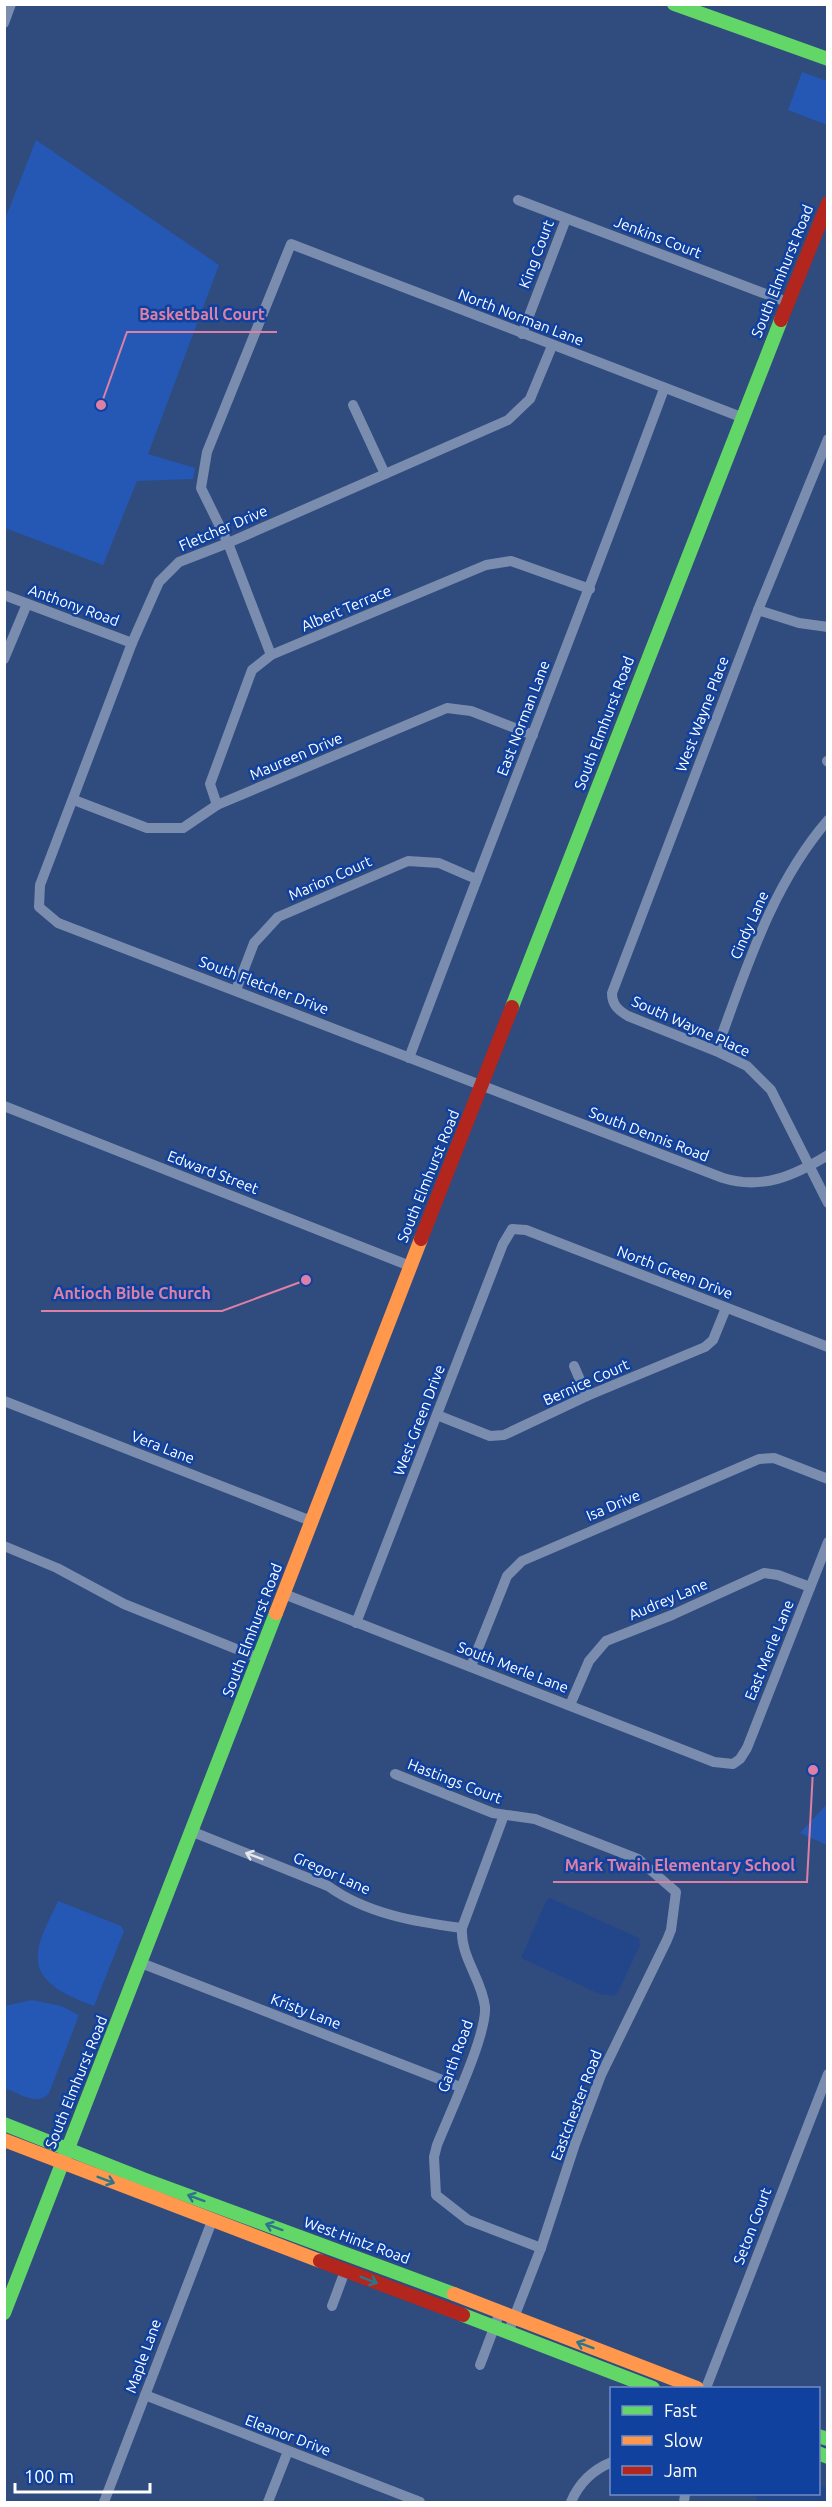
<svg xmlns="http://www.w3.org/2000/svg" width="832" height="2507" font-family="Ubuntu,sans-serif">
<style>
.green{fill:#2558b4}
.water{fill:#23468b}
.lines{fill:none;stroke-linecap:round;stroke-linejoin:round}
.street{stroke:#7b8daf;stroke-width:10}
.fast{stroke:#63d668;stroke-width:14}
.slow{stroke:#ff974d;stroke-width:14}
.jam{stroke:#b3261e;stroke-width:14}
.oneway{stroke:#e5e8ef}
.oneway2{stroke:#2d758b}
.labels{text-anchor:middle;dominant-baseline:central;stroke-width:5;stroke-linejoin:round;paint-order:stroke}
.street-label{font-size:15px;fill:#fff;stroke:#10419e}
.leader{fill:none;stroke:#dd80a5;stroke-width:2}
.callout-dot{fill:#dd80a5;stroke:#10419e;stroke-width:2}
.callout-label{font-size:16px;text-anchor:middle;font-weight:bold;fill:#dd80a5;stroke:#10419e;stroke-width:5;stroke-linejoin:round;paint-order:stroke}
</style>
<rect width="100%" height="100%" fill="#304b7e"/>
<g class="green">
<path d="M802,72L827,81V125L788,110Z"/>
<path d="M36,140L219,265L148,454L195,468L193,479L137,481L103,565L5,528L4,222Z"/>
<path d="M827,1804V1845L800,1833Z"/>
<path d="M58,1901L121,1926L124,1931L94,2006C71,1997 34,1984 38,1953C39,1936 52,1916 58,1901Z"/>
<path d="M32,2000L61,2006L79,2015L49,2093C38,2107 18,2093 5,2088V2006Z"/>
</g>
<g class="water">
<path d="M550,1898L639,1938L640,1945L618,1992L614,1996L600,1994L521,1958L546,1901Z"/>
<path d="M819,2485L827,2488V2502H756L757,2494H818Z"/>
</g>
<g class="lines">
<g class="street">
<path d="M4,23L11,4"/>
<path d="M518,200L787,302"/>
<path d="M522,334L566,219"/>
<path d="M552,346L530,399L508,420L228,543L179,562L159,582L132,643L40,885L39,907L58,923L723,1178C762,1190 794,1176 828,1155"/>
<path d="M353,405L385,474"/>
<path d="M828,439L758,610L612,993C612,1005 618,1010 628,1016L716,1051L747,1066L771,1090L828,1203"/>
<path d="M4,595L132,643"/>
<path d="M758,610L799,623L828,627"/>
<path d="M271,655L228,543L201,488L207,452L291,244L741,417"/>
<path d="M4,659L27,604"/>
<path d="M827,761L828,762"/>
<path d="M74,800L147,828H183L217,805L447,708L471,711L533,735"/>
<path d="M217,805L210,784L252,670L271,655L486,565L511,561L590,589"/>
<path d="M236,990L254,943L278,917L408,861L439,863L476,879"/>
<path d="M716,1051C746,970 771,886 828,820"/>
<path d="M409,1058C493,834 581,613 664,389"/>
<path d="M4,1106L410,1266"/>
<path d="M574,1366L587,1396"/>
<path d="M4,1401L311,1521"/>
<path d="M437,1415L490,1436L504,1435L587,1396L705,1347L713,1340L726,1308"/>
<path d="M4,1546L57,1568L124,1604L259,1658"/>
<path d="M284,1594L714,1762L733,1764L740,1759L747,1748L828,1542"/>
<path d="M356,1623L503,1244L512,1229L526,1230L828,1347"/>
<path d="M471,1666L507,1576L522,1561L759,1459L774,1458L828,1479"/>
<path d="M570,1705L589,1661L606,1641L672,1615L764,1573L778,1575L810,1587"/>
<path d="M395,1774L493,1813L535,1819L638,1859L676,1892L671,1930L667,1940L601,2075L575,2144L541,2248L508,2333"/>
<path d="M504,1815L462,1928C460,1957 482,1979 485,2007C487,2035 449,2115 437,2145L434,2157L436,2195L468,2220L541,2248"/>
<path d="M193,1832L328,1886C367,1914 416,1922 462,1928"/>
<path d="M141,1963L460,2087"/>
<path d="M332,2306L345,2271"/>
<path d="M480,2365L500,2312"/>
<path d="M706,2388L828,2074"/>
<path d="M145,2395L420,2502"/>
<path d="M104,2502L212,2221"/>
<path d="M268,2502L288,2451"/>
<path d="M571,2502C579,2483 592,2470 612,2462"/>
<path d="M684,2502L685,2494"/>
</g>
<g class="fast">
<path d="M674,4L828,59"/>
<path d="M512,1007L781,320"/>
<path d="M4,2124L143,2179L454,2294"/>
<path d="M4,2313L276,1613"/>
<path d="M463,2315L653,2388"/>
<path d="M818,2436L828,2439"/>
<path d="M818,2453L828,2457"/>
</g>
<g class="slow">
<path d="M276,1613L421,1239"/>
<path d="M4,2140L320,2261"/>
<path d="M454,2294L697,2388"/>
</g>
<g class="jam">
<path d="M781,320L828,203"/>
<path d="M421,1239L512,1007"/>
<path d="M320,2261L463,2315"/>
</g>
</g>
<defs><path id="oneway-shaft" d="M-6 0H5M1.5-3L5.5 0L1.5 3" fill="none" stroke-width="1.6" stroke-linecap="round" stroke-linejoin="round" transform="scale(1.5)"/></defs>
<use class="oneway" href="#oneway-shaft" transform="translate(254 1856) rotate(-159)"/>
<g class="oneway2">
<use href="#oneway-shaft" transform="translate(106 2180) rotate(21)"/>
<use href="#oneway-shaft" transform="translate(196 2198) rotate(-160)"/>
<use href="#oneway-shaft" transform="translate(274 2227) rotate(-160)"/>
<use href="#oneway-shaft" transform="translate(369 2280) rotate(21)"/>
<use href="#oneway-shaft" transform="translate(585 2345) rotate(-159)"/>
</g>
<g class="labels">
<g class="street-label">
<text transform="translate(658 237) rotate(21)">Jenkins Court</text>
<text transform="translate(536 254) rotate(-69)">King Court</text>
<text transform="translate(782 271) rotate(-68)">South Elmhurst Road</text>
<text transform="translate(521 317) rotate(21)">North Norman Lane</text>
<text transform="translate(223 528) rotate(-23)">Fletcher Drive</text>
<text transform="translate(74 605) rotate(20)">Anthony Road</text>
<text transform="translate(346 608) rotate(-23)">Albert Terrace</text>
<text transform="translate(702 714) rotate(-69)">West Wayne Place</text>
<text transform="translate(523 718) rotate(-69)">East Norman Lane</text>
<text transform="translate(604 723) rotate(-69)">South Elmhurst Road</text>
<text transform="translate(296 756) rotate(-23)">Maureen Drive</text>
<text transform="translate(330 878) rotate(-24)">Marion Court</text>
<text transform="translate(749 925) rotate(-66)">Cindy Lane</text>
<text transform="translate(264 985) rotate(21)">South Fletcher Drive</text>
<text transform="translate(691 1026) rotate(24)">South Wayne Place</text>
<text transform="translate(649 1134) rotate(21)">South Dennis Road</text>
<text transform="translate(213 1172) rotate(21)">Edward Street</text>
<text transform="translate(428 1176) rotate(-68)">South Elmhurst Road</text>
<text transform="translate(675 1272) rotate(21)">North Green Drive</text>
<text transform="translate(586 1382) rotate(-24)">Bernice Court</text>
<text transform="translate(419 1420) rotate(-69)">West Green Drive</text>
<text transform="translate(163 1447) rotate(21)">Vera Lane</text>
<text transform="translate(613 1505) rotate(-23)">Isa Drive</text>
<text transform="translate(668 1599) rotate(-23)">Audrey Lane</text>
<text transform="translate(252 1630) rotate(-69)">South Elmhurst Road</text>
<text transform="translate(769 1650) rotate(-68)">East Merle Lane</text>
<text transform="translate(513 1667) rotate(21)">South Merle Lane</text>
<text transform="translate(455 1781) rotate(21)">Hastings Court</text>
<text transform="translate(332 1873) rotate(24)">Gregor Lane</text>
<text transform="translate(306 2011) rotate(21)">Kristy Lane</text>
<text transform="translate(455 2056) rotate(-70)">Garth Road</text>
<text transform="translate(76 2082) rotate(-68)">South Elmhurst Road</text>
<text transform="translate(576 2105) rotate(-69)">Eastchester Road</text>
<text transform="translate(752 2226) rotate(-69)">Seton Court</text>
<text transform="translate(357 2240) rotate(20)">West Hintz Road</text>
<text transform="translate(143 2356) rotate(-70)">Maple Lane</text>
<text transform="translate(288 2435) rotate(21)">Eleanor Drive</text>
</g>
</g>
<path class="leader" d="M101 405L127 332H277M306 1280L222 1311H41M813 1770L807 1882H553"/>
<g class="callout-dot">
<circle cx="101" cy="405" r="6"/>
<circle cx="306" cy="1280" r="6"/>
<circle cx="813" cy="1770" r="6"/>
</g>
<g class="callout-label">
<text x="202" y="320">Basketball Court</text>
<text x="132" y="1299">Antioch Bible Church</text>
<text x="680" y="1871">Mark Twain Elementary School</text>
</g>
<rect width="832" height="2507" fill="none" stroke="#ffffff" stroke-width="12"/>
<rect x="610" y="2387" width="210" height="108" fill="#10419e" stroke="#708dc5" stroke-width="1.5"/>
<rect x="622" y="2406" width="30" height="9" fill="#63d668" stroke="#708dc5" stroke-width="1.5"/>
<text x="664" y="2417" font-size="18" fill="#ffffff">Fast</text>
<rect x="622" y="2436" width="30" height="9" fill="#ff974d" stroke="#708dc5" stroke-width="1.5"/>
<text x="664" y="2447" font-size="18" fill="#ffffff">Slow</text>
<rect x="622" y="2466" width="30" height="9" fill="#b3261e" stroke="#708dc5" stroke-width="1.5"/>
<text x="664" y="2477" font-size="18" fill="#ffffff">Jam</text>
<path d="M15 2483v9h135v-9" fill="none" stroke="#ffffff" stroke-width="3"/>
<text x="24" y="2483" font-size="18" fill="#ffffff" stroke="#10419e" stroke-width="4.5" paint-order="stroke">100 m</text>
</svg>
